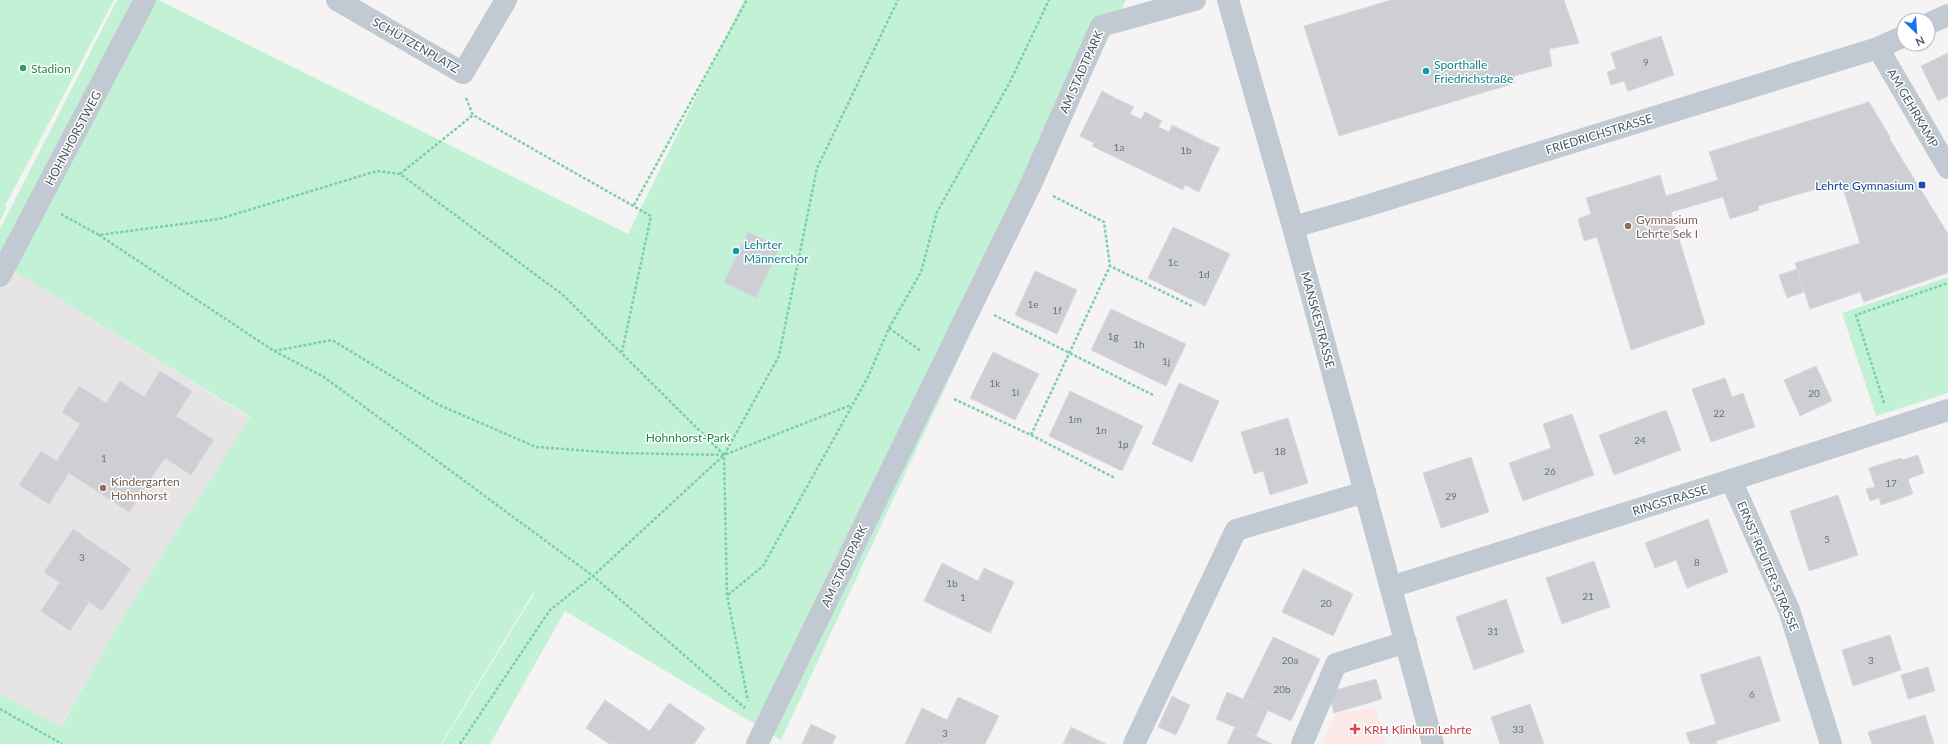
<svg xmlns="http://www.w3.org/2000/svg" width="1948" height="744" font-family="Lato,sans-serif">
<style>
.education{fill:#e6e4e5}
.medical{fill:#fce8e6}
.green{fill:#c3f1d5}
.building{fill:#cdcfd5;stroke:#d7d9de}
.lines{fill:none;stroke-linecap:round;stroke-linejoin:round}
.path{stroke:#7ad0a6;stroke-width:2.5;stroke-dasharray:3 2;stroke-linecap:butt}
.minor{stroke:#c1cad2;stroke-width:22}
.leisure-dot{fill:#2e9e5b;stroke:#fff;stroke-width:1.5}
.culture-dot{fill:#0f9aa8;stroke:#fff;stroke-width:1.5}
.transit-dot{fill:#1a4fb4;stroke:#fff;stroke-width:1.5}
.education-dot{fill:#8d6e63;stroke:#fff;stroke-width:1.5}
.health-dot{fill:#e0444e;stroke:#fff;stroke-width:1.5}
.labels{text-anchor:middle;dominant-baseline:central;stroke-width:3;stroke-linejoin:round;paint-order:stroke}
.number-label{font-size:10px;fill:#6b747e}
.street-label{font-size:12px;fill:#4a5661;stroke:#fff}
.culture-label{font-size:12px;fill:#0d838f;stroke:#fff;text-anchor:start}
.leisure-label{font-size:12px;fill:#27864d;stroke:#fff;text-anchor:start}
.transit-label{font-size:12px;fill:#164399;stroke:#fff;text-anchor:end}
.education-label{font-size:12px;fill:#785e54;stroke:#fff;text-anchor:start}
.park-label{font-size:12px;fill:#17864f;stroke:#fff}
.health-label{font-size:12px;fill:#be3a42;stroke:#fff;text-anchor:start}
</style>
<rect width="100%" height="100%" fill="#f5f3f3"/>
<path class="education" d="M9,268L250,418L119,623L60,728L0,694V285Z"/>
<path class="medical" d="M1374,707L1386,744H1321L1336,714Z"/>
<g class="green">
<path d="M0,0H114L5,206L7,207L0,221Z"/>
<path d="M117,0H159L628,234L744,0H1126L781,740L565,611L490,744H442L534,594L533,593L441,744H0V694L61,727L119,623L250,417L9,268L0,265V229Z"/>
<path d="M1948,277V393L1876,416L1842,313Z"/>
</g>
<g class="building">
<path d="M1391,0H1564L1579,43L1549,49L1552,66L1514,76L1515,83L1339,136L1304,26Z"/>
<path d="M1661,36L1674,75L1628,91L1624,81L1611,85L1607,72L1616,69L1611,53Z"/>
<path d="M1948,53V96L1938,101L1921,66Z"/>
<path d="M1102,91L1115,98L1112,105L1098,99Z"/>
<path d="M1115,98L1134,107L1130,114L1141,119L1145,112L1162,121L1158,127L1169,132L1172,125L1206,142L1203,148L1216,155L1199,192L1185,185L1183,190L1092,146L1094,143L1080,136L1098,99L1112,105Z"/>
<path d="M1869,102L1890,137L1889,138L1948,234V273L1864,302L1860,292L1810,309L1795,263L1860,243L1844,191L1830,185L1758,206L1759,210L1730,219L1723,197L1671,212L1705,324L1631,350L1597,237L1584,241L1578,219L1591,214L1586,198L1660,175L1666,196L1718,180L1709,152Z"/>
<path d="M1206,142L1220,148L1216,155L1203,148Z"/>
<path d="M1173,227L1230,254L1205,306L1148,278Z"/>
<path d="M748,232L780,247L756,298L724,282Z"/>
<path d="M1797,269L1804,292L1787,298L1779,275Z"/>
<path d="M1035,271L1077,290L1057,334L1015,315Z"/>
<path d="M1111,309L1186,344L1166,386L1091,350Z"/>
<path d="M993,352L1039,374L1015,420L970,398Z"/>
<path d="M1816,366L1832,401L1800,416L1784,380Z"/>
<path d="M160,371L192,391L176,416L214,440L191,475L165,458L129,512L69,473L49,504L19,485L41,451L57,461L80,424L62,412L79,386L106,403L120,381L144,397Z"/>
<path d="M1725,378L1732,397L1743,393L1755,427L1711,442L1692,389Z"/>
<path d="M1179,383L1219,401L1192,462L1152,444Z"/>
<path d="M1070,391L1143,426L1122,471L1049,436Z"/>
<path d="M1666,410L1681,450L1614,475L1599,435Z"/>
<path d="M1572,414L1594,475L1523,501L1509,463L1551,448L1543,424Z"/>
<path d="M1288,418L1308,483L1270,495L1263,471L1254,474L1241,432Z"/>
<path d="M1918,455L1924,473L1908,479L1913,494L1881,505L1879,498L1870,501L1866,489L1875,487L1869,468L1901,458L1902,460Z"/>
<path d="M1471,457L1489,512L1441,528L1423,473Z"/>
<path d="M1838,495L1858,555L1809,571L1790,511Z"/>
<path d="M1708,519L1728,572L1687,588L1676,560L1655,568L1645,543Z"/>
<path d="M73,529L131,569L102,611L44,572Z"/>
<path d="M1594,561L1610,607L1562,624L1546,578Z"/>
<path d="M942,563L978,581L984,568L1014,582L990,633L924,601Z"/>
<path d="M1303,569L1353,594L1333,636L1282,612Z"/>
<path d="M60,582L89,602L70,631L41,611Z"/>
<path d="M1506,599L1524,652L1474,670L1456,617Z"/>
<path d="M1890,635L1901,670L1853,686L1842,650Z"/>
<path d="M1273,637L1320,659L1291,721L1243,699Z"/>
<path d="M1760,656L1780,721L1716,741L1717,744H1690L1686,733L1716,724L1700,675Z"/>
<path d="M1928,667L1935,691L1908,699L1901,675Z"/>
<path d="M1376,679L1382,699L1334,713L1328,692Z"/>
<path d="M1227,692L1268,710L1256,736L1216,719Z"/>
<path d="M1172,696L1190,705L1176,735L1158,727Z"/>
<path d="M958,697L999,716L985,744H905L922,708L947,720Z"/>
<path d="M605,700L650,731L669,703L705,728L694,744H609L586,728Z"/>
<path d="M1530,704L1544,744H1500L1491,717Z"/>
<path d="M1925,715L1934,744H1872L1868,732Z"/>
<path d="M811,724L836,736L832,744H802Z"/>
<path d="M1071,727L1106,744H1063Z"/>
<path d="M1235,727L1256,736L1272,744H1227Z"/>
</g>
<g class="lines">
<g class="path">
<path d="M466,98L473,115L651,216L622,352"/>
<path d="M400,174L473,115"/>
<path d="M1053,196L1104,222L1110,266L1192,306"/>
<path d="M634,205L747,0"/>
<path d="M61,214L99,235L219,219L377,171L400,174L563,295L724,455L727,595L748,701"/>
<path d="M99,235L274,351L324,377L593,576L745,708"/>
<path d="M994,315L1153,395"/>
<path d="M889,328L921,351"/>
<path d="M274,351L332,340L439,405L536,447L618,453L724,455L851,405"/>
<path d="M954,399L1031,435L1115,478"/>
<path d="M1884,403L1856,315L1948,283"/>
<path d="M1031,435L1110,266"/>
<path d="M728,595L763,566L868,377L889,328L921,272L937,212L1009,84L1049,0"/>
<path d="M0,709L62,744"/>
<path d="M460,744L550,610L593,576L724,455L779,356L817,168L898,0"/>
</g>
<g class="minor">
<path d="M337,0L463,73L506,0"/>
<path d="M1228,0L1293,227L1433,744"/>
<path d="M1928,24L1948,15"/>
<path d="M1878,48L1948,168"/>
<path d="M1293,227L1353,210L1878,48L1904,36"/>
<path d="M0,276L145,0"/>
<path d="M1731,480L1789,610L1831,744"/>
<path d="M1391,587L1731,480L1948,410"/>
<path d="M757,744L1031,184L1101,26L1195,0"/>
<path d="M1134,744L1236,530L1365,492"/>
<path d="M1302,744L1336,664L1406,642"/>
</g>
</g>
<circle class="leisure-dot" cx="23" cy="68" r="4"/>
<g class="culture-dot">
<circle cx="1426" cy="71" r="4"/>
<circle cx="736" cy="251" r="4"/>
</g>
<rect class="transit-dot" x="1918" y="181" width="8" height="8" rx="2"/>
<g class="education-dot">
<circle cx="1628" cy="226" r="4"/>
<circle cx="103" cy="488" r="4"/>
</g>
<path class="health-dot" d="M1353 723h4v4h4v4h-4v4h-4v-4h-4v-4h4z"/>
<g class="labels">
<g class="number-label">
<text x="1646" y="62">9</text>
<text x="1119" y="147">1a</text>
<text x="1186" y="150">1b</text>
<text x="1173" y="262">1c</text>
<text x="1204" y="274">1d</text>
<text x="1033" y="304">1e</text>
<text x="1057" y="310">1f</text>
<text x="1113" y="336">1g</text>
<text x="1139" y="344">1h</text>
<text x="1166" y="361">1j</text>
<text x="995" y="383">1k</text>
<text x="1015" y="392">1l</text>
<text x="1814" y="393">20</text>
<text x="1719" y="413">22</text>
<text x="1075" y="419">1m</text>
<text x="1101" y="430">1n</text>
<text x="1640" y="440">24</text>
<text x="1123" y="444">1p</text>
<text x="1280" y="451">18</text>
<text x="104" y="458">1</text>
<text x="1550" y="471">26</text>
<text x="1891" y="483">17</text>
<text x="1451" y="496">29</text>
<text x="1827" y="539">5</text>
<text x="82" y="557">3</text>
<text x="1697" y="562">8</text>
<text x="952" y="583">1b</text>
<text x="1588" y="596">21</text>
<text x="963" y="597">1</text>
<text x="1326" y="603">20</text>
<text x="1493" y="631">31</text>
<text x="1290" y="660">20a</text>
<text x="1871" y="660">3</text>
<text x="1282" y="689">20b</text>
<text x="1752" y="694">6</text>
<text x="1518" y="729">33</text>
<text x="945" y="733">3</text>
</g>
<g class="street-label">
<text transform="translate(416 45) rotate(30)">SCHÜTZENPLATZ</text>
<text transform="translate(1081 72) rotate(-66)">AM STADTPARK</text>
<text transform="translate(1913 108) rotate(60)">AM GEHRKAMP</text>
<text transform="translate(1599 134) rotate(-17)">FRIEDRICHSTRASSE</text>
<text transform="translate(73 138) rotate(-62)">HOHNHORSTWEG</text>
<text transform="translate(1318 320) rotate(75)">MANSKESTRASSE</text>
<text transform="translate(1670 500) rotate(-17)">RINGSTRASSE</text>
<text transform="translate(844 566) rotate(-64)">AM STADTPARK</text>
<text transform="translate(1768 566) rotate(67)">ERNST-REUTER-STRASSE</text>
</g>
<g class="culture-label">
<text x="1434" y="64">Sporthalle<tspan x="1434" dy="14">Friedrichstraße</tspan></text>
<text x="744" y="244">Lehrter<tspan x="744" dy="14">Männerchor</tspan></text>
</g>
<g class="leisure-label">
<text x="31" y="68">Stadion</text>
</g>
<g class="transit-label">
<text x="1914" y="185">Lehrte Gymnasium</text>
</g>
<g class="education-label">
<text x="1636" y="219">Gymnasium<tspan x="1636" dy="14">Lehrte Sek I</tspan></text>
<text x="111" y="481">Kindergarten<tspan x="111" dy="14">Hohnhorst</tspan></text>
</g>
<g class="park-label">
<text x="688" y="437">Hohnhorst-Park</text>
</g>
<g class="health-label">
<text x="1364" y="729">KRH Klinkum Lehrte</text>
</g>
</g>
<g transform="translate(1916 32) rotate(155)"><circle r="19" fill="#ffffff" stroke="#b7bbc0"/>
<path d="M0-3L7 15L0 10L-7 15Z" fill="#1a73e8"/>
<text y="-6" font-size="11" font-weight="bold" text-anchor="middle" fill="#4a5661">N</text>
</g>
</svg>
